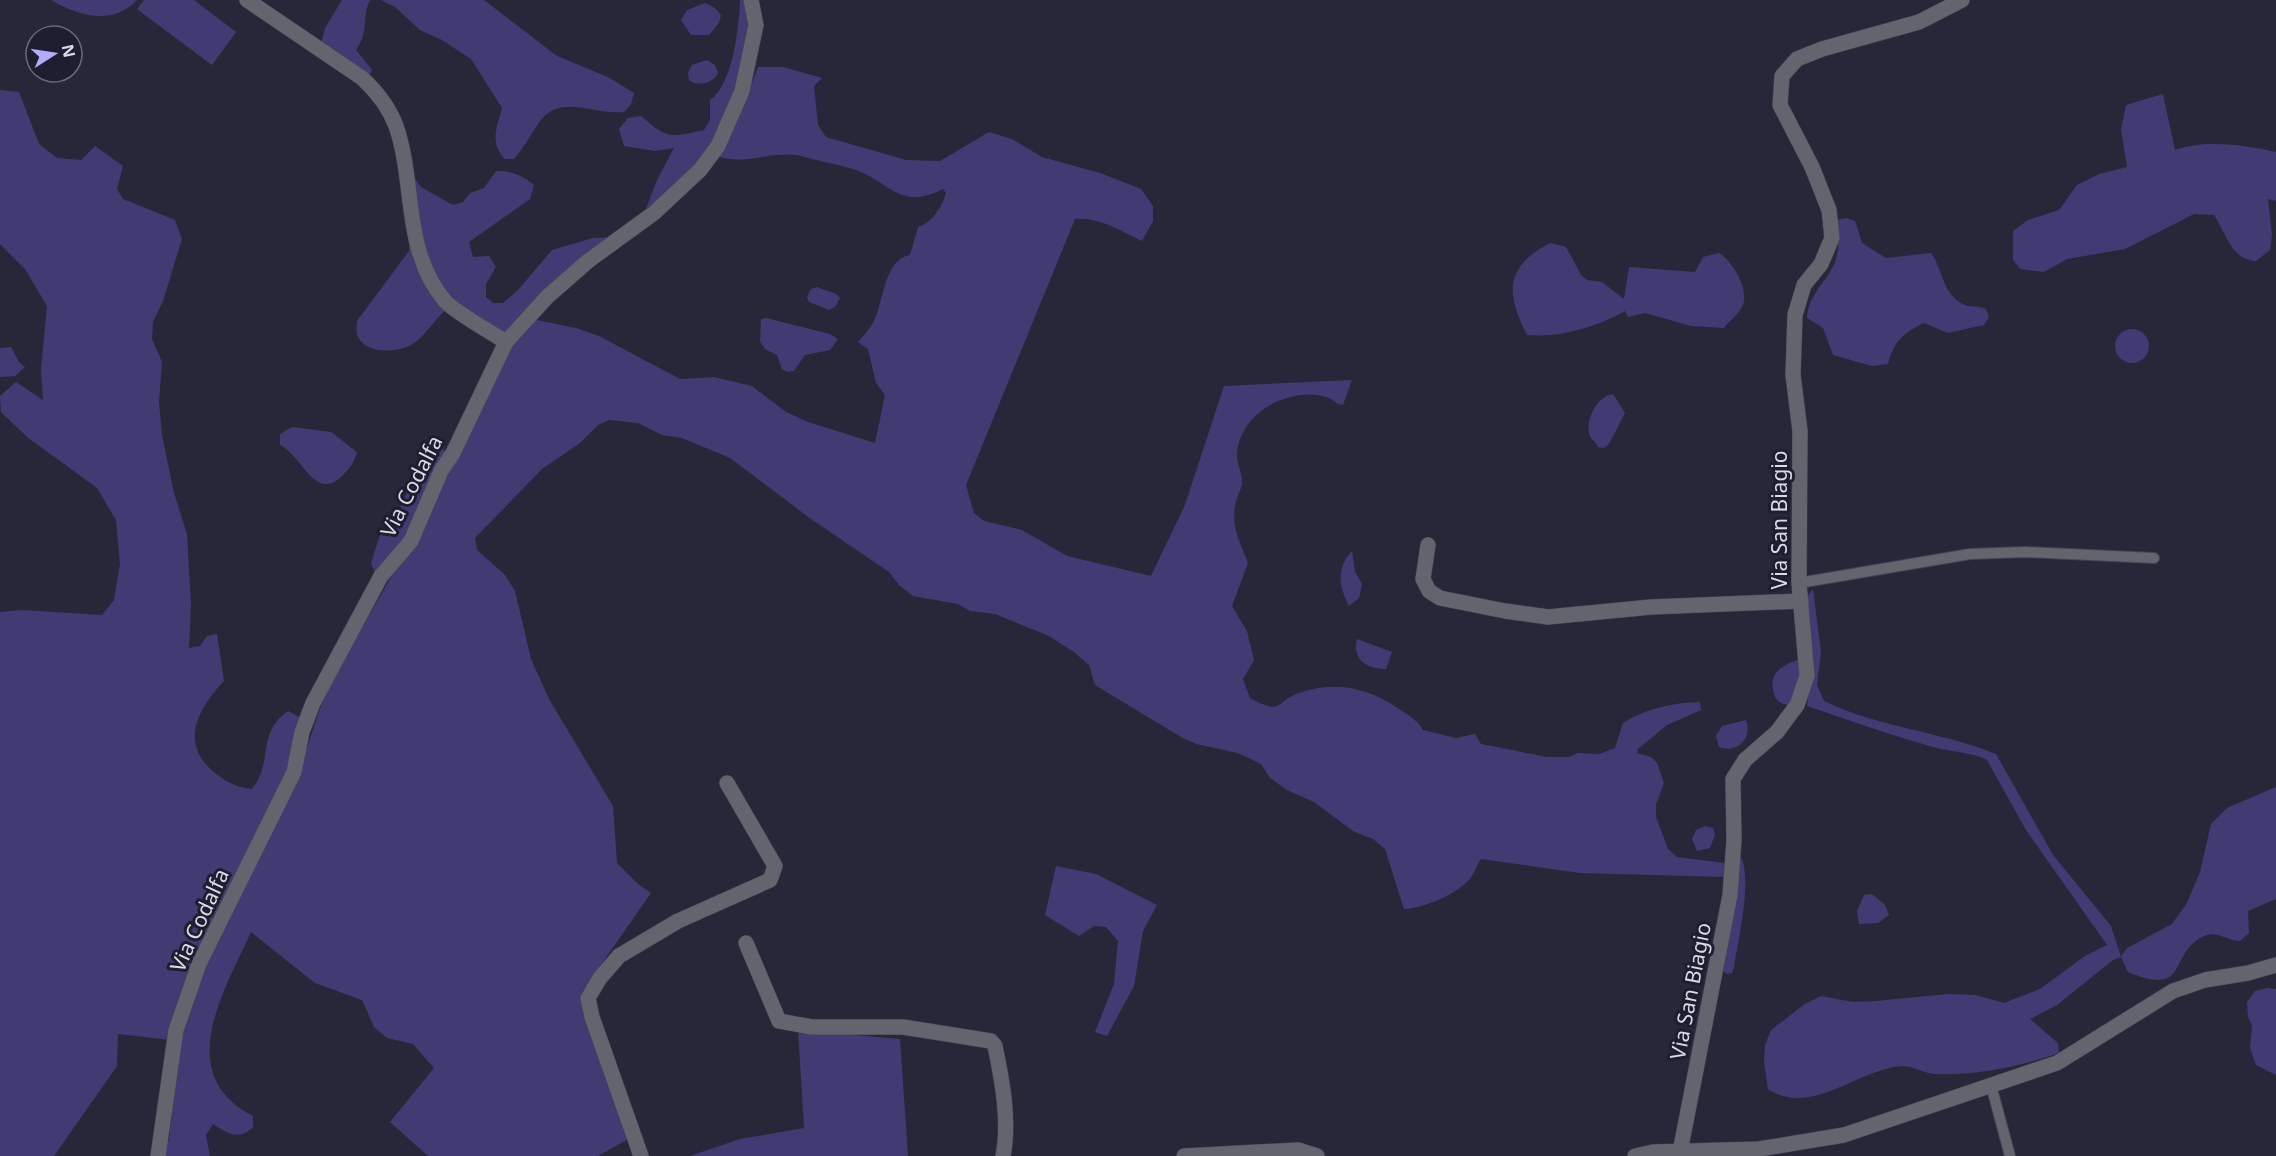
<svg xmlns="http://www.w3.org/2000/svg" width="2276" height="1156" font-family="'Noto Sans',sans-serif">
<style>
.green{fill:#413b73}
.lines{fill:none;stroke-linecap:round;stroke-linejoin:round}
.service-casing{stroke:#454456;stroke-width:12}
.minor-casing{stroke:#454456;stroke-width:16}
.service{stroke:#64646e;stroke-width:10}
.minor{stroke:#64646e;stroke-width:15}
.labels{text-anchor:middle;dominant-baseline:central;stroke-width:6;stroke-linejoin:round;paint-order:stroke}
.street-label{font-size:21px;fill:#dbdbe8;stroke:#1e1e30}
</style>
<rect width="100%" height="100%" fill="#28273a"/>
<g class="green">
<path d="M51,0H137C113,26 78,16 51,0Z"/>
<path d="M144,0H194L236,32L212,65L137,9Z"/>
<path d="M342,0H374H370C361,19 370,29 356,50L372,70L369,77L320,48L325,28Z"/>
<path d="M381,0H484L557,56L608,77L634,93L631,104L624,112C593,115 562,94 541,120C531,133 525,147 514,159H505C489,143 497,127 502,108L471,59L442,40L420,30L395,7Z"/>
<path d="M740,0H746L753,25L744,67L707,155L644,214L657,180L674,148L655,151L624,146L619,129L628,118L641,116C668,139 669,138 704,130L710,120V100C733,85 739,26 740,0Z"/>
<path d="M705,3L715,8L721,15L719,23L709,35H691L681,20L687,10Z"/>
<path d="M707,60L715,65L718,73C714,82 703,85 694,83L689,80L688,73L692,65Z"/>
<path d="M758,67H783L822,78L814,86L818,125L826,137L906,160L940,161L989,132L1012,139L1042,157L1100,173L1141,189L1153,206V221L1142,241C1120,231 1100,217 1075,219L966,485L974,513L984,521L1022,530L1067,556L1151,576L1185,505L1224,386L1352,380L1343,405L1338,404C1327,394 1310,393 1295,396C1267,401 1240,422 1237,453C1236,463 1243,474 1242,484C1241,490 1237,496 1236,502C1230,525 1240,542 1248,563L1232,606L1247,631L1254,660L1243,679L1250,698C1283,716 1274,702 1299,693C1333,681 1366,687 1396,707C1406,714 1417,719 1423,730L1456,738L1475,734L1481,744L1547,757H1569L1578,753L1599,754L1615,748L1623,723C1647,708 1672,703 1700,702L1701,710L1667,725L1638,749L1637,753L1651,757L1657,763L1664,783L1656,804V817L1668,849L1677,857L1724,863L1727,864L1726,877L1580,873L1481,859C1477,865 1474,874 1469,880C1454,895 1425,908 1404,909L1385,849L1373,839L1353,831L1314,802L1287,790L1270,778L1261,764L1238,753L1196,744L1181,737L1095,685L1089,665L1074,652L1049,636L995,614L970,611L958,604L913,596L899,585L889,572L811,519L730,458L682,438L662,435L638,423L609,420L598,425L580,443L542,469L475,538L477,550L505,575L515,591L531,659L549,699L613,806L617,863L638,884L651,893L582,992L583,1005L630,1138L598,1156H428L390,1122L434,1068L413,1044L387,1038L374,1027L362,1000L315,983L251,932C224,992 172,1074 253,1116V1127C239,1141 228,1134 213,1124L206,1135L210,1156H164L169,1139L181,1039L191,1000L235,899L299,771L326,691L395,570L498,361L532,319L576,328L599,336L680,379L714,377L752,386L786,412L808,422L875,443L885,395L876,383L868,349L858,342C863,336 869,330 873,323C884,303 883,260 910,255L918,227C932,223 942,207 946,193L943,189C901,210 892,185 859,171C842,165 822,162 805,157C775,148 744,167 718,156L744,105Z"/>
<path d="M0,90L19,92L39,144L57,158L81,160L95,146L123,166L117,189L123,199L175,220L182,239L163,301L153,322L152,339L162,362L159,402L162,435L174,493L187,534L191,604L189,648L200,646L207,636L217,634L224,681C197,710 179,744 215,773C228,783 236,787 252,789C274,762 256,733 288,711L301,718L296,745L278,798L171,1040L118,1034L117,1066L54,1156H0V612L21,610L102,615L114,600L120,564L116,520L97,488L27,437L1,412L0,396L16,382L43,400L41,369L47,306L25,269L0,244Z"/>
<path d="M2163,94L2175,150C2206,139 2245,145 2276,152V201L2268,199L2272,235L2270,250L2256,261C2230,259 2227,234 2214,215L2194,214L2125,249L2067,259L2044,272L2020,269L2013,260V231L2028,220L2059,210L2077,185L2099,174L2127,167L2121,129L2126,105Z"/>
<path d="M496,171C512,171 522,175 534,185L530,199L469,242L473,257L489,256L496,267L486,284V297L493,303H503L518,290L552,250L593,238L616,237L506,340L448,308C436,318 430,329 419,339C406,353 366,357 357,335C356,331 357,325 357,321L409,251L413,176L421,187L453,205L463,202L470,193L484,188Z"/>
<path d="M1847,218L1855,221L1862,243L1886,258L1931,253C1943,269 1942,294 1963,304C1970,308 1978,305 1986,309L1989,317L1984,325L1948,333L1924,323C1903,333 1894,341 1888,364L1872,366L1833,355L1823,328L1807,318C1808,293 1829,281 1836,259C1840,246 1838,233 1836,220Z"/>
<path d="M1550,243L1566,247L1581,275L1587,280L1602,282L1624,299L1629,267L1695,272L1703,257L1719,253C1732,261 1749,288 1743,305C1740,313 1729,321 1724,328L1691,326L1645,313L1628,317L1625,311C1597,327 1559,338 1527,335C1506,294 1504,267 1550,243Z"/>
<path d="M817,287L836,294L840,298L836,306L829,310L809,302L807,297L811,289Z"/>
<path d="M766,318L830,334L838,339L830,350L805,355L794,371L787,372L782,369L777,355L765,349L760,341L761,319Z"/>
<circle cx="2132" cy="346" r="17"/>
<path d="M11,347L19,362L25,367L15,376L0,377V348Z"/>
<path d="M1613,394L1625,413L1609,444L1604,448L1598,447C1596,441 1592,441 1590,436C1584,421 1597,396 1613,394Z"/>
<path d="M292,427L331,432L357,452C354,463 350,468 342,476C315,503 301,454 280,445V434Z"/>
<path d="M439,441L445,452L411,532L376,575L371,563L380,535L401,506L408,489L420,477L433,444Z"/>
<path d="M1352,551L1355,572L1362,584L1359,598L1349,606C1339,587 1336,568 1352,551Z"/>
<path d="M1813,589L1821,652L1817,685L1824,701C1879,728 1940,731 1996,754L2053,855L2111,926L2121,957L2127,948L2172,924L2187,903L2200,872L2211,824L2227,808L2276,787V899L2248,911L2249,933L2240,941C2228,941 2217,930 2204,936C2167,953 2191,998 2128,972L2121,957L2113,960L2057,1005L2030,1019L2058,1043L2059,1053C2018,1067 1977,1076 1934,1074C1923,1073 1913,1066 1903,1066C1859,1068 1811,1118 1768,1089L1764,1062L1765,1045L1771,1030L1805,1004L1821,996L1853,1002L1876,1001L1948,994L1975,995L2004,1003L2040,989L2085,956L2107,945L2026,830L1987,760C1973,752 1950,752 1933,747C1890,735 1849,720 1807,706L1810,680L1805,599Z"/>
<path d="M1357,639L1392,652L1386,669C1367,669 1352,660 1357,639Z"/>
<path d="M1802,658C1802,676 1802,691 1788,705C1781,704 1776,701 1774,694C1768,671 1782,666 1802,658Z"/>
<path d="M1746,720C1753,738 1737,754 1719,747L1716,736L1722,726Z"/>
<path d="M1705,826L1713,828L1715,835L1710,848L1697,851L1692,839L1696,830Z"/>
<path d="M1739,853C1754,875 1738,940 1734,967L1732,973L1727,974L1722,970L1738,889Z"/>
<path d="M1056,866L1096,874L1157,905L1143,931L1134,986L1107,1036L1095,1032L1114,984L1118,941L1106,927L1094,926L1079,936L1045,915Z"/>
<path d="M1872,894L1885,905L1889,915L1878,923L1859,924L1857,911L1864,895Z"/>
<path d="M2268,988L2276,989V1075L2256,1065L2250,1048L2252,1026L2248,1017L2247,1002L2255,991Z"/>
<path d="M798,1030L900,1039L908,1156H690L740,1139L804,1128Z"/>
</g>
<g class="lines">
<defs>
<g id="service">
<path d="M1799,583L1970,554L2025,552L2154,558"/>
<path d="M1991,1085L2010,1156"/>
</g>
<g id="minor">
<path d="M247,0L362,78C376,91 389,107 396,126C416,184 402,250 445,301C456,313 491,332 506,342"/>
<path d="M1428,545L1423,579L1429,591L1440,598L1505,611L1548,617L1651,607L1801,601"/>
<path d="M746,943L779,1021L812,1027H903L991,1041L995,1046C1002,1080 1010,1121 1003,1156"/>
<path d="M158,1156L176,1030L199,964L294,772L302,732L313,703L381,576L411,541L441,471L453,453L506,342L547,297L588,261L654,213L700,170L718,146L742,91L756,25L751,0"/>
<path d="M641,1156L592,1017L588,998L600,978L619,956L678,921L770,880L775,866L727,783"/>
<path d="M1184,1156L1298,1150L1317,1156"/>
<path d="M1635,1156L1653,1152L1759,1149L1844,1135L2057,1063L2173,991L2205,980L2248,973L2276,965"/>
<path d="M1685,1156L1680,1152L1730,895L1734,840L1733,779L1745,760L1777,732L1797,705L1807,676L1799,583L1800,431L1793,375L1795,315L1804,285L1821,264L1832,238L1829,210L1812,167L1780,105L1782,76L1797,59L1822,49L1919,22L1962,0"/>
</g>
</defs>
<use href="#service" class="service-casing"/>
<use href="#minor" class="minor-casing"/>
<use href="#service" class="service"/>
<use href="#minor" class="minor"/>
</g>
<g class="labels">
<g class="street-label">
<text transform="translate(411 486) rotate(-63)">Via Codalfa</text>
<text transform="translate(1779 520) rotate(-90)">Via San Biagio</text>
<text transform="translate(199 920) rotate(-65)">Via Codalfa</text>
<text transform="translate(1690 991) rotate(-79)">Via San Biagio</text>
</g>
</g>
<g transform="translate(54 54) rotate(78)"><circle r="28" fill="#1e1e30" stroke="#6a6a7a" stroke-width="1.5"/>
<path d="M0-4.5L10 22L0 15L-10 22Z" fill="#b1adfa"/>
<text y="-9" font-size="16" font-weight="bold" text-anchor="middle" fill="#dbdbe8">N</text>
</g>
</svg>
